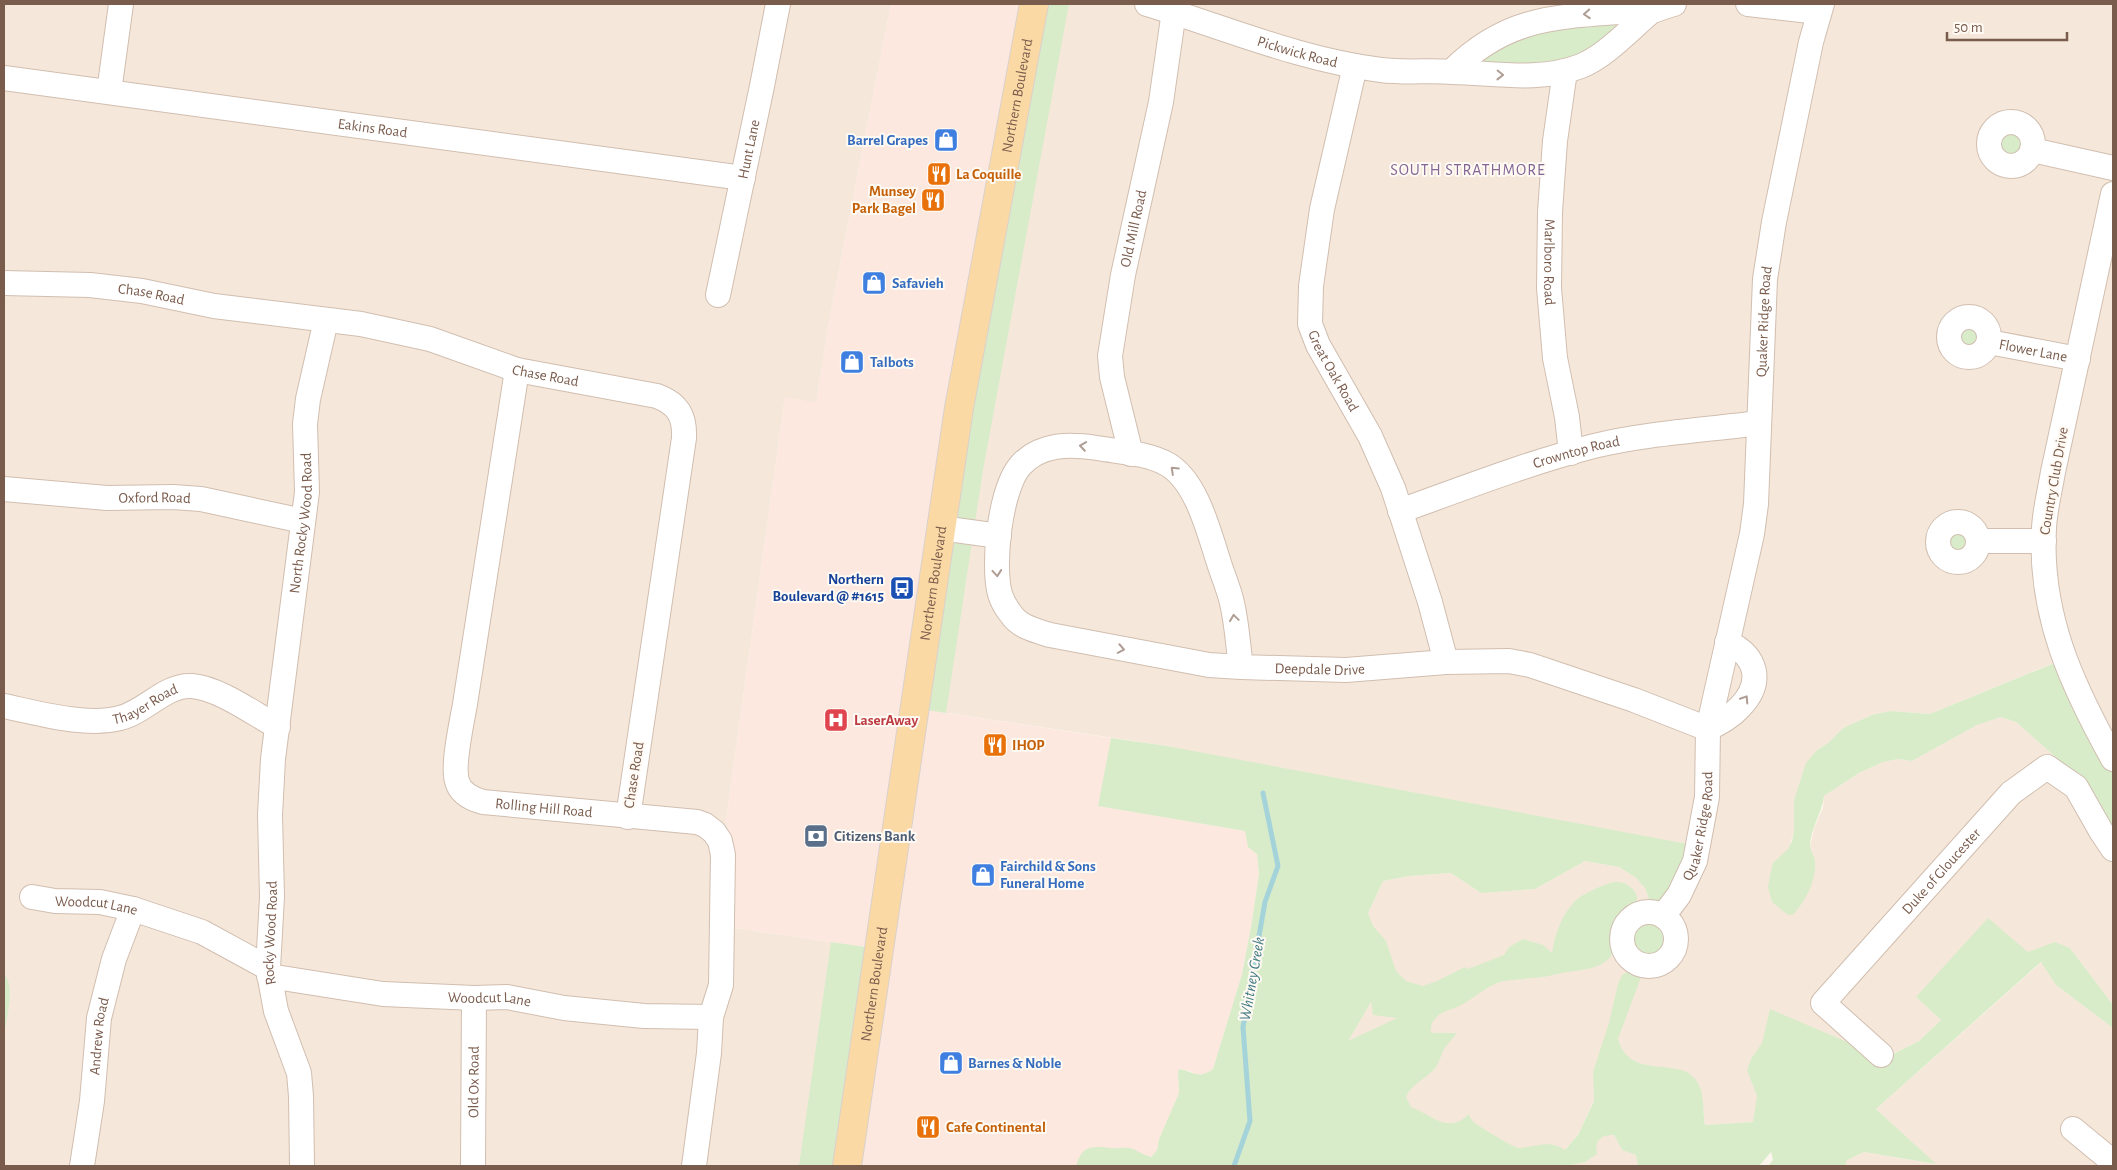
<svg xmlns="http://www.w3.org/2000/svg" width="2117" height="1170" font-family="'Alegreya Sans',sans-serif">
<style>
.residential{fill:#f5e8da}
.commercial{fill:#fde8e0}
.green{fill:#d8ecc9;fill-rule:evenodd}
.lines{fill:none;stroke-linecap:round;stroke-linejoin:round}
.stream{stroke:#a5d3da;stroke-width:5}
.minor-casing{stroke:#d1beb0;stroke-width:26}
.major-casing{stroke:#dad1cd;stroke-width:30}
.minor{stroke:#fff;stroke-width:24}
.major{stroke:#fbd9a5;stroke-width:28}
.oneway{stroke:#af9d94}
.labels{text-anchor:middle;dominant-baseline:central;stroke-width:4;stroke-linejoin:round;paint-order:stroke}
.street-label{font-size:15px;fill:#7a5c4d;stroke:#fffaf3}
.shop-label{font-size:15px;font-weight:bold;fill:#366cbe;stroke:#fffaf3;text-anchor:start}
.food-label{font-size:15px;font-weight:bold;fill:#c56008;stroke:#fffaf3;text-anchor:start}
.transit-label{font-size:15px;font-weight:bold;fill:#164399;stroke:#fffaf3;text-anchor:end}
.health-label{font-size:15px;font-weight:bold;fill:#be3a42;stroke:#fffaf3;text-anchor:start}
.service-label{font-size:15px;font-weight:bold;fill:#4e5e75;stroke:#fffaf3;text-anchor:start}
.neighbourhood-label{font-size:16px;letter-spacing:1px;fill:#846695;stroke:#fffaf3}
.water-label{font-size:16px;font-style:italic;fill:#437c86;stroke:#fffaf3}
</style>
<rect width="100%" height="100%" fill="#fdf6ec"/>
<g class="residential">
<path d="M4,4H891L830,316L816,404L785,397L726,820L736,855L728,927L879,949L847,1166H4Z"/>
<path d="M1034,4H2113V759L2063,659L1930,714L1890,711L1872,715L1843,728L1828,743L1816,751L1794,800V830L1789,849L1815,860L1810,847L1814,828L1823,808L1824,796L1859,773L1883,762L1898,759L1912,761L1977,725L2001,717L2016,722L2068,768L2113,849V1005L2070,948L2055,942L1916,997L1941,1020L1919,1041L1753,1122L1705,1125L1701,1090L1600,1087L1578,1135L1565,1150L1508,1166L1433,1134L1347,1042L1372,1000L1368,913L1383,881L1409,876L1451,873L1481,893L1535,889L1585,861L1619,867L1635,877L1645,888L1649,899L1656,907L1683,879L1167,746L915,708Z"/>
<path d="M2042,962L2056,985L2113,1028V1166H1845L1846,1160L1864,1152L1935,1164L1876,1109Z"/>
<path d="M1607,1134L1614,1135L1622,1150L1636,1155L1638,1166H1566L1573,1164L1595,1146L1599,1139Z"/>
</g>
<path class="commercial" d="M891,4H1034L915,708L1111,738L1099,806L1245,831L1248,846L1257,854L1259,874L1251,927L1242,974L1213,1069L1204,1074L1196,1075L1190,1071L1180,1069L1178,1071L1179,1093L1159,1139L1157,1150L1151,1157L1141,1154L1110,1166H847L879,949L728,927L736,855L726,820L785,397L816,403L830,316Z"/>
<g class="green">
<path d="M1034,4H1069L983,470L946,713L915,708Z"/>
<path d="M1653,10L1599,55L1481,75L1470,53L1500,34Z"/>
<circle cx="2011" cy="144" r="22"/>
<circle cx="1969" cy="337" r="20"/>
<circle cx="1958" cy="542" r="20"/>
<path d="M2064,659L2113,759V849L2068,768L2016,722L2001,717L1977,725L1912,761L1898,759L1883,762L1859,773L1824,796C1822,813 1811,827 1810,845C1810,850 1814,855 1815,860C1817,879 1806,900 1794,914L1788,915L1772,902L1768,887L1770,875L1773,863L1788,849L1792,841L1794,830V800L1806,763L1816,751L1828,743L1843,728L1872,715L1890,711L1930,714Z"/>
<path d="M1111,738L1167,746L1698,846L1686,868L1656,907L1649,899L1645,888L1635,877L1619,867L1585,861L1535,889L1481,893L1451,873L1409,876L1383,881L1368,913L1373,926L1386,941L1396,971L1406,981L1423,986L1437,981L1465,967L1468,969L1504,955L1509,947L1523,939L1543,945L1552,953C1555,933 1561,917 1574,902C1580,895 1606,883 1615,882C1625,881 1637,889 1637,899C1637,903 1624,919 1621,925C1617,933 1617,942 1614,950C1606,972 1576,969 1557,974C1540,979 1522,978 1504,981C1489,984 1475,998 1461,1005C1453,1010 1442,1010 1435,1019C1431,1023 1431,1027 1431,1033H1457C1453,1038 1448,1043 1444,1049C1441,1054 1440,1061 1436,1067C1427,1079 1414,1081 1406,1097L1411,1107C1432,1115 1448,1135 1469,1114C1470,1117 1472,1121 1475,1123C1480,1127 1516,1149 1519,1148C1536,1147 1549,1139 1565,1150L1578,1135L1594,1101L1593,1072L1609,1023L1618,984L1622,975L1629,971L1637,969L1640,971L1641,977L1618,1039C1631,1086 1689,1049 1701,1090C1704,1101 1703,1114 1705,1125L1753,1122L1757,1096L1747,1070L1751,1059L1762,1043L1770,1009L1866,1050L1881,1060L1919,1041L1941,1020L1916,997L1988,918L2028,952L2055,942L2070,948L2113,1005V1028L2056,985L2041,962L1876,1109L1936,1164L1864,1152L1847,1160L1845,1166H1768L1773,1160L1771,1152L1759,1166H1638L1636,1155L1622,1150L1614,1135C1601,1134 1594,1141 1597,1154L1585,1162L1566,1166H1076C1083,1143 1093,1147 1113,1148C1119,1149 1127,1146 1133,1149C1140,1152 1144,1155 1151,1157L1157,1150L1159,1139L1179,1093L1178,1071L1180,1069C1196,1073 1198,1079 1213,1069L1242,974L1251,927L1259,874L1257,854L1248,847L1245,831L1098,806ZM1371,1002L1373,1015L1397,1018L1348,1041Z"/>
<circle cx="1649" cy="939" r="27"/>
<path d="M831,942L879,949L847,1166H799Z"/>
<path d="M4,974C16,986 6,1020 4,1035Z"/>
</g>
<g class="lines">
<path class="stream" d="M1234,1166L1250,1121L1243,1027L1265,902L1278,866L1263,793"/>
<defs>
<g id="minor">
<path id="s1" d="M1147,4C1224,27 1300,60 1381,70C1405,73 1429,70 1453,72C1494,73 1541,82 1581,66C1606,56 1631,28 1653,10"/>
<path d="M1748,4L1819,12"/>
<path id="s2" d="M1355,66L1322,209L1311,286L1310,324L1318,345L1370,436L1393,488L1430,602L1446,662"/>
<path d="M1452,71C1504,19 1551,17 1621,12C1631,11 1642,12 1652,11C1659,9 1666,6 1674,4"/>
<path id="s3" d="M1565,71L1555,141L1550,212L1549,288L1555,358L1567,417L1571,453"/>
<path id="s4" d="M4,78L743,178"/>
<path d="M109,92L121,4"/>
<circle cx="2011" cy="144" r="22"/>
<path d="M2032,150L2113,168"/>
<path d="M2113,194L2053,472C2050,490 2045,509 2044,528C2039,615 2072,685 2113,759"/>
<path id="s5" d="M4,283L90,285L142,291L214,306L361,324L430,339L517,370L657,396C678,404 685,416 684,438L628,817"/>
<path id="s6" d="M718,295L762,86L778,4"/>
<circle cx="1969" cy="337" r="20"/>
<path id="s7" d="M1989,342L2078,359"/>
<path id="s8" d="M517,370L465,704C462,722 452,765 457,781C460,793 472,799 483,802L697,822L705,825L714,832L720,841L723,855L721,985L711,1017L709,1053L694,1166"/>
<path id="s9" d="M1131,454L1112,377L1110,356L1123,275L1161,102L1175,4"/>
<path id="s10" d="M4,489L107,498L173,497L201,499L303,521"/>
<path id="s11" d="M1400,511C1464,488 1528,463 1594,446C1648,433 1705,430 1759,423"/>
<circle cx="1958" cy="542" r="20"/>
<path d="M941,528L999,536"/>
<path d="M1978,541H2044"/>
<path id="s12" d="M1241,667C1238,646 1237,624 1232,603C1229,589 1223,576 1219,563C1209,533 1197,481 1167,464C1147,453 1120,452 1097,448C1070,444 1040,443 1020,466C1000,490 992,565 1000,594C1002,601 1007,609 1011,614C1019,627 1037,631 1050,635L1209,665L1241,667L1346,670L1446,662L1509,661L1530,665L1634,700L1708,729C1719,723 1731,717 1740,707C1764,682 1757,656 1727,642"/>
<path id="s13" d="M4,706C37,713 87,727 120,718C145,712 166,684 192,686C219,688 254,714 278,727"/>
<path id="s14" d="M32,897L55,901L100,902L133,909L202,932L268,968"/>
<circle cx="1649" cy="939" r="27"/>
<path id="s15" d="M1663,916L1679,895L1695,861L1707,797L1708,729L1752,534L1756,504L1765,279L1774,222L1811,42L1822,4"/>
<path id="s16" d="M269,976L383,994L474,998L507,997L564,1008L644,1016L711,1017"/>
<path id="s17" d="M1881,1055L1823,1003L2011,793L2047,767L2076,787L2101,831L2113,849"/>
<path d="M2073,1129L2113,1162"/>
<path id="s18" d="M82,1166L92,1101L99,1018L114,959L133,909"/>
<path id="s19" d="M302,1166L301,1096L299,1073L276,1011L268,968L272,897L270,815L273,759L307,492L305,424L308,399L326,320"/>
<path id="s20" d="M473,1166L474,998"/>
</g>
<g id="major">
<path id="s21" d="M847,1166L959,408L1034,4"/>
</g>
</defs>
<use href="#minor" class="minor-casing"/>
<use href="#major" class="major-casing"/>
<use href="#minor" class="minor"/>
<use href="#major" class="major"/>
</g>
<defs><path id="oneway-chevron" d="M-2-3.5L2.5 0L-2 3.5" fill="none" stroke-width="1.6" stroke-linecap="round" stroke-linejoin="round" transform="scale(1.25)"/></defs>
<g class="oneway">
<use href="#oneway-chevron" transform="translate(1587 14) rotate(176)"/>
<use href="#oneway-chevron" transform="translate(1500 75) rotate(1)"/>
<use href="#oneway-chevron" transform="translate(1083 446) rotate(-171)"/>
<use href="#oneway-chevron" transform="translate(1174 470) rotate(-137)"/>
<use href="#oneway-chevron" transform="translate(997 573) rotate(85)"/>
<use href="#oneway-chevron" transform="translate(1234 618) rotate(-98)"/>
<use href="#oneway-chevron" transform="translate(1121 649) rotate(11)"/>
<use href="#oneway-chevron" transform="translate(1745 699) rotate(-57)"/>
</g>
<defs>
<symbol id="shop-square" viewBox="-11 -11 22 22"><rect x="-9" y="-9" width="18" height="18" rx="4" fill="#3f7fe0" stroke="#fffaf3"/><path d="M-5-2.5h2.3a2.7 3.5 0 0 1 5.4 0H5L5.5 6h-11ZM-1.5-2.5h3a1.5 2.3 0 0 0-3 0Z" fill="#fff"/></symbol>
<symbol id="restaurant-square" viewBox="-11 -11 22 22"><rect x="-9" y="-9" width="18" height="18" rx="4" fill="#e8710a" stroke="#fffaf3"/><path d="M-5-6h1v4h1v-4h1v4h1v-4h1v5L-1.5 .5V6h-2V.5L-5-1ZM5-6V6H3V1.5H1.5Q1.5-4 5-6Z" fill="#fff"/></symbol>
<symbol id="bus-square" viewBox="-11 -11 22 22"><rect x="-9" y="-9" width="18" height="18" rx="4" fill="#1a4fb4" stroke="#fffaf3"/><path d="M-5-6H5V4H4V6H2V4H-2V6H-4V4H-5ZM-3.5-4V0h7V-4ZM-3.5 1.2v1.5H-2V1.2ZM2 1.2v1.5H3.5V1.2Z" fill="#fff"/></symbol>
<symbol id="hospital-square" viewBox="-11 -11 22 22"><rect x="-9" y="-9" width="18" height="18" rx="4" fill="#e0444e" stroke="#fffaf3"/><path d="M-5-5h3v3.5h4V-5h3V5h-3V1.5h-4V5h-3Z" fill="#fff"/></symbol>
<symbol id="bank-square" viewBox="-11 -11 22 22"><rect x="-9" y="-9" width="18" height="18" rx="4" fill="#5c6f8a" stroke="#fffaf3"/><path d="M-6-4H6V4H-6ZM0-2.3a2.3 2.3 0 1 0 0 4.6a2.3 2.3 0 1 0 0-4.6Z" fill="#fff"/></symbol>
</defs>
<g fill-rule="evenodd">
<use href="#shop-square" x="932" y="126" width="28" height="28"/>
<use href="#restaurant-square" x="925" y="160" width="28" height="28"/>
<use href="#restaurant-square" x="919" y="186" width="28" height="28"/>
<use href="#shop-square" x="860" y="269" width="28" height="28"/>
<use href="#shop-square" x="838" y="348" width="28" height="28"/>
<use href="#bus-square" x="888" y="574" width="28" height="28"/>
<use href="#hospital-square" x="822" y="706" width="28" height="28"/>
<use href="#restaurant-square" x="981" y="731" width="28" height="28"/>
<use href="#bank-square" x="802" y="822" width="28" height="28"/>
<use href="#shop-square" x="969" y="861" width="28" height="28"/>
<use href="#shop-square" x="937" y="1049" width="28" height="28"/>
<use href="#restaurant-square" x="914" y="1113" width="28" height="28"/>
</g>
<g class="labels">
<g class="street-label">
<text stroke="none"><textPath href="#s1" startOffset="158">Pickwick Road</textPath></text>
<text stroke="none"><textPath href="#s21" startOffset="1084">Northern Boulevard</textPath></text>
<text stroke="none"><textPath href="#s4" startOffset="372">Eakins Road</textPath></text>
<text stroke="none"><textPath href="#s6" startOffset="149">Hunt Lane</textPath></text>
<text stroke="none"><textPath href="#s9" startOffset="230">Old Mill Road</textPath></text>
<text stroke="none"><textPath href="#s3" startOffset="192">Marlboro Road</textPath></text>
<text stroke="none"><textPath href="#s5" startOffset="148">Chase Road</textPath></text>
<text stroke="none"><textPath href="#s15" startOffset="610">Quaker Ridge Road</textPath></text>
<text stroke="none"><textPath href="#s7" startOffset="45">Flower Lane</textPath></text>
<text stroke="none"><textPath href="#s2" startOffset="315">Great Oak Road</textPath></text>
<text stroke="none"><textPath href="#s5" startOffset="552">Chase Road</textPath></text>
<text stroke="none"><textPath href="#s11" startOffset="186">Crowntop Road</textPath></text>
<text transform="translate(2054 481) rotate(-80)">Country Club Drive</text>
<text stroke="none"><textPath href="#s10" startOffset="151">Oxford Road</textPath></text>
<text stroke="none"><textPath href="#s19" startOffset="650">North Rocky Wood Road</textPath></text>
<text stroke="none"><textPath href="#s21" startOffset="589">Northern Boulevard</textPath></text>
<text stroke="none"><textPath href="#s12" startOffset="849">Deepdale Drive</textPath></text>
<text stroke="none"><textPath href="#s13" startOffset="146">Thayer Road</textPath></text>
<text transform="translate(634 775) rotate(-81)">Chase Road</text>
<text stroke="none"><textPath href="#s8" startOffset="512">Rolling Hill Road</textPath></text>
<text stroke="none"><textPath href="#s15" startOffset="99">Quaker Ridge Road</textPath></text>
<text stroke="none"><textPath href="#s17" startOffset="255">Duke of Gloucester</textPath></text>
<text stroke="none"><textPath href="#s14" startOffset="65">Woodcut Lane</textPath></text>
<text stroke="none"><textPath href="#s19" startOffset="238">Rocky Wood Road</textPath></text>
<text stroke="none"><textPath href="#s21" startOffset="184">Northern Boulevard</textPath></text>
<text stroke="none"><textPath href="#s16" startOffset="222">Woodcut Lane</textPath></text>
<text stroke="none"><textPath href="#s18" startOffset="131">Andrew Road</textPath></text>
<text stroke="none"><textPath href="#s20" startOffset="84">Old Ox Road</textPath></text>
</g>
<g class="shop-label">
<text x="928" y="140" text-anchor="end">Barrel Grapes</text>
<text x="892" y="283">Safavieh</text>
<text x="870" y="362">Talbots</text>
<text x="1000" y="866">Fairchild &amp; Sons<tspan x="1000" dy="17">Funeral Home</tspan></text>
<text x="968" y="1063">Barnes &amp; Noble</text>
</g>
<g class="food-label">
<text x="956" y="174">La Coquille</text>
<text x="916" y="191" text-anchor="end">Munsey<tspan x="916" dy="17">Park Bagel</tspan></text>
<text x="1012" y="745">IHOP</text>
<text x="946" y="1127">Cafe Continental</text>
</g>
<g class="transit-label">
<text x="884" y="579">Northern<tspan x="884" dy="17">Boulevard @ #1615</tspan></text>
</g>
<g class="health-label">
<text x="854" y="720">LaserAway</text>
</g>
<g class="service-label">
<text x="834" y="836">Citizens Bank</text>
</g>
<g class="neighbourhood-label">
<text x="1468" y="170">SOUTH STRATHMORE</text>
</g>
<g class="water-label">
<text transform="translate(1252 979) rotate(-80)">Whitney Creek</text>
</g>
</g>
<rect width="2117" height="1170" fill="none" stroke="#7a5c4d" stroke-width="10"/>
<path d="M1947 32v8h120v-8" fill="none" stroke="#7a5c4d" stroke-width="2.5"/>
<text x="1954" y="32" font-size="15" fill="#7a5c4d" stroke="#fffaf3" stroke-width="4" paint-order="stroke">50 m</text>
</svg>
